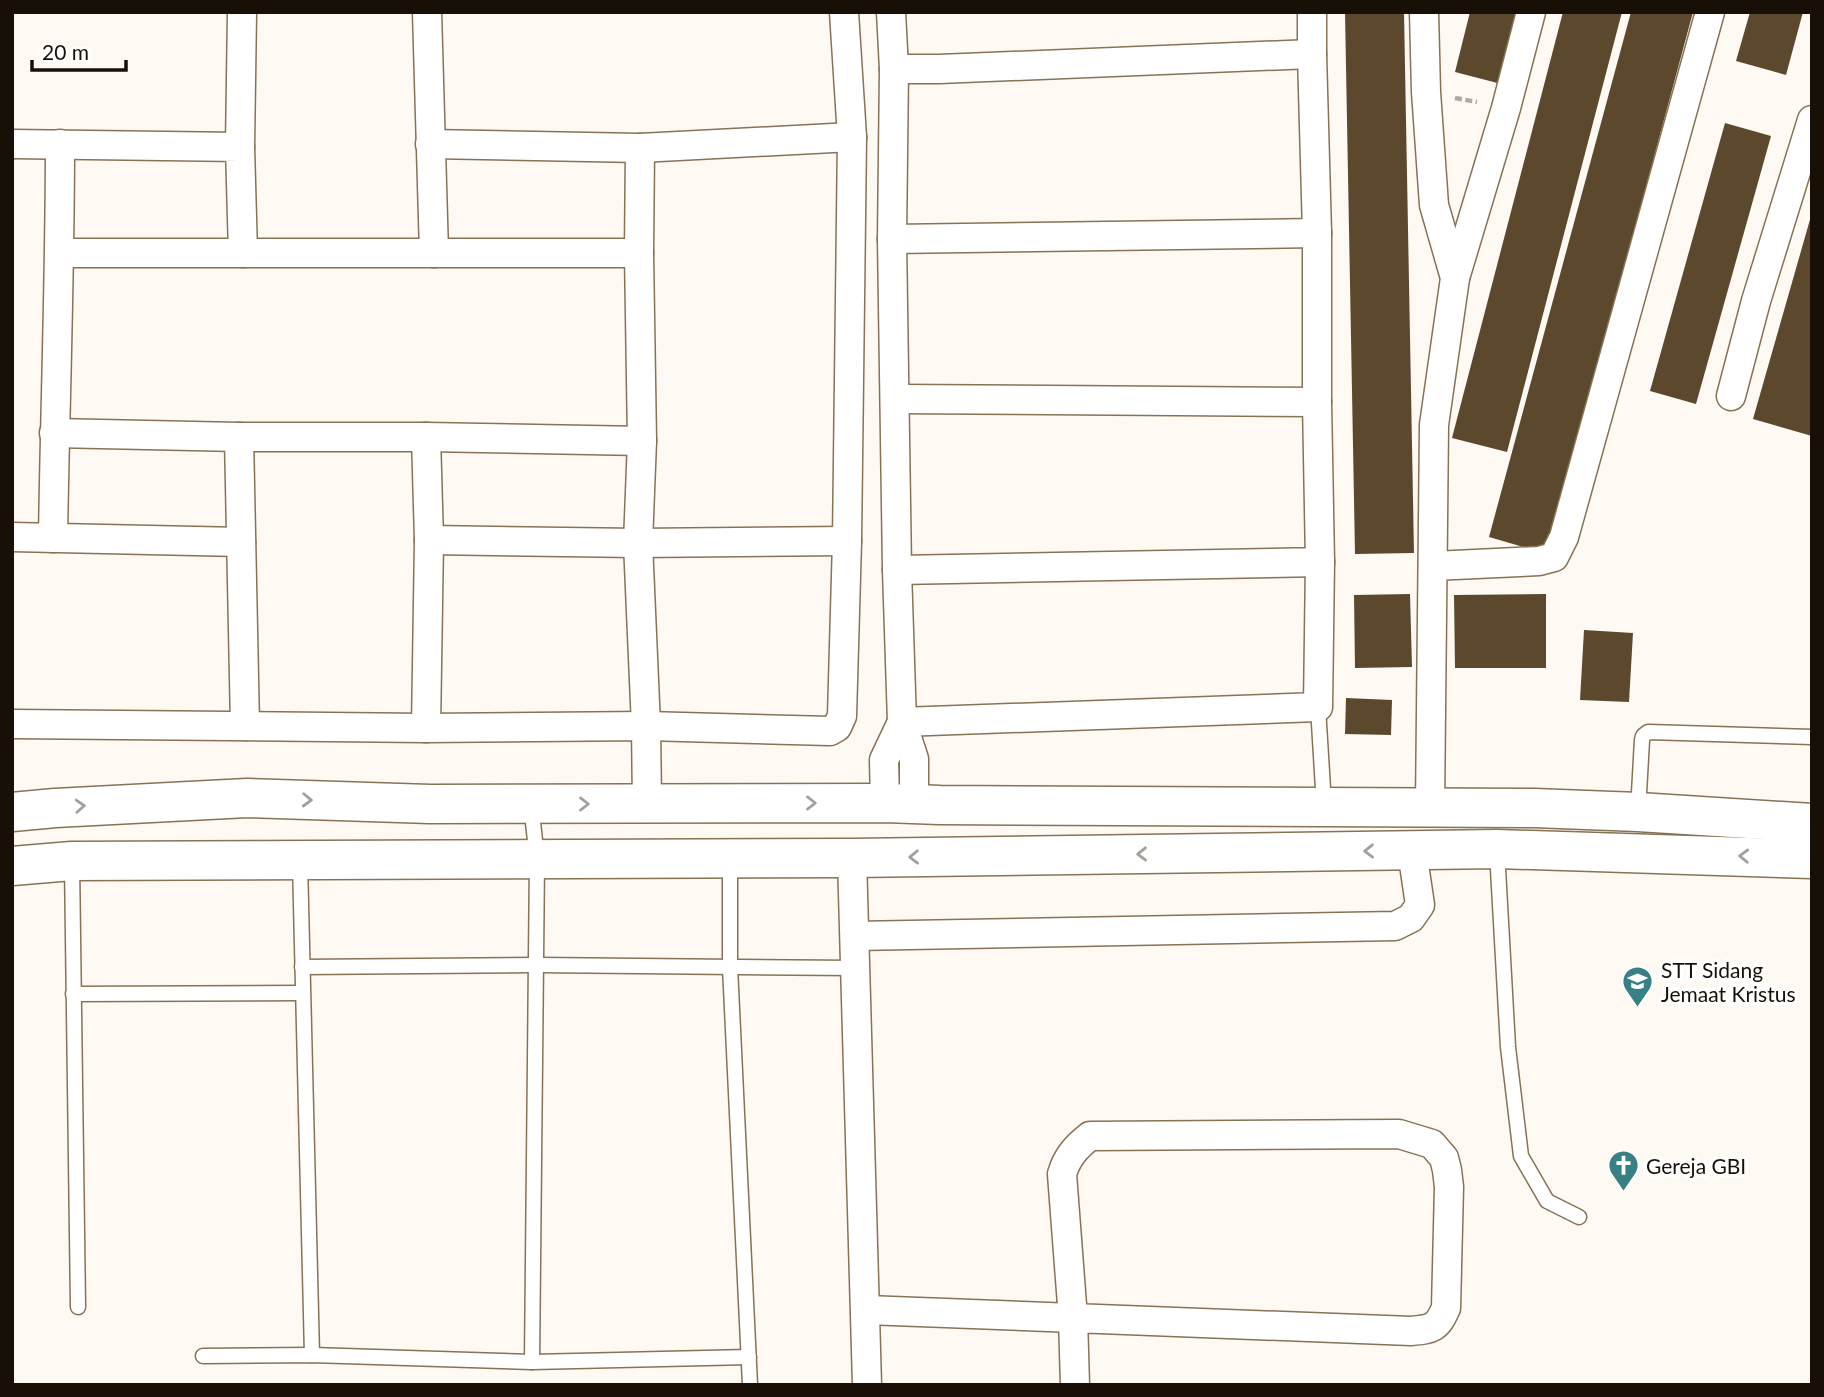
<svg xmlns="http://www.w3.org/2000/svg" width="1824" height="1397" font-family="Lato,sans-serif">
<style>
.building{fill:#5c492d}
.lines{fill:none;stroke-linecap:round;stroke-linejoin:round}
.lane-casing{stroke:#877255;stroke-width:17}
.street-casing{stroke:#877255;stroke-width:31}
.secondary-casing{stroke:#877255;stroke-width:41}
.path{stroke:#afa9a2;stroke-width:4.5;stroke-dasharray:7 3.5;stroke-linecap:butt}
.lane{stroke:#fff;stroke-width:14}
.street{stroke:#fff;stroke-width:28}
.secondary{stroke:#fff;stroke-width:38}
.oneway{stroke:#a39f9b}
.labels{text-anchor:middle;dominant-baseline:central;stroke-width:7;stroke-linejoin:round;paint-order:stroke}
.poi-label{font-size:21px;fill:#181006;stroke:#fff;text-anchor:start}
</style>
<rect width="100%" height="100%" fill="#fef9f3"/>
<g class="building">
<path d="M1345,12H1404L1414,553L1355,554Z"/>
<path d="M1470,12H1528L1509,86L1455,72Z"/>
<path d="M1563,12H1622L1507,452L1452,438Z"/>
<path d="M1631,12H1693L1547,554L1489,537Z"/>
<path d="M1750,12H1803L1786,75L1736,61Z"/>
<path d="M1725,123L1771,136L1696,404L1650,391Z"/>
<path d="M1811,216H1812V436L1753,419Z"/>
<path d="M1410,594L1412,667L1355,668L1354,595Z"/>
<path d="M1546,594V668H1455L1454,595Z"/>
<path d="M1584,630L1633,633L1629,702L1580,700Z"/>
<path d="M1346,698L1392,700L1391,735L1345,734Z"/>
</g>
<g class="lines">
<defs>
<g id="lane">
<path d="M1318,707L1324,805"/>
<path d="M531,804L537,859L532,1362"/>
<path d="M1638,811L1642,740L1643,736L1648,732L1812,737"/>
<path d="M1497,851L1508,1047L1521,1156L1547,1201L1579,1217"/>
<path d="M730,859V967L750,1385"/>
<path d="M72,862L78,1307"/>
<path d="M300,863L312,1355"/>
<path d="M302,967L537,965L854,968"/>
<path d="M73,994L302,993"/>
<path d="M203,1356L312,1355L532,1362L749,1357"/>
</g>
<g id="street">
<path d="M427,12L434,253"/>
<path d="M891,12L894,69L892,239L897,570L902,722L1318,707L1320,562"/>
<path d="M1424,12L1426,92L1434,205L1455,278L1434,425L1430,808"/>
<path d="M894,69H939L1312,54"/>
<path d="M12,144L240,147L243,253"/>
<path d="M430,144L640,148L852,137"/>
<path d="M240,147L242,12"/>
<path d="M640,148L639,253L642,441L638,543L646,726L647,804"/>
<path d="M892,239L1317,233"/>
<path d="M60,253H639"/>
<path d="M1455,278L1506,108L1531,12"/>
<path d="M1731,396L1756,301L1812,120"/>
<path d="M895,399L1317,402"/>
<path d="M54,433L239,437H426L642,441"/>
<path d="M239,437L245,726"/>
<path d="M12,537L241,542"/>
<path d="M53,538C55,407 60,275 60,144"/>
<path d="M429,540L638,543L847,541"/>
<path d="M1433,566L1539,561L1554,557L1564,537L1710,12"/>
<path d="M897,570L1320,562L1317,402V233L1312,54V12"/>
<path d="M902,722L914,759V804"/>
<path d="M12,724L426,728L646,726L830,731L837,727L842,716L847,541L852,137L844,12"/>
<path d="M426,728L429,540L426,437"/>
<path d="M885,803L884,760L902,722"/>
<path d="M852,858L867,1385"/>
<path d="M855,936L1395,926L1411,918L1420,905L1412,851"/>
<path d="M866,1310L1411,1331C1433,1329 1437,1328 1446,1308L1449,1187L1447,1170L1444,1158L1432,1144L1399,1134L1090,1136C1076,1147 1067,1157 1062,1174L1073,1318L1075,1385"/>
</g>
<g id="secondary">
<path d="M12,812L55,808L247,798L430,804L885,803L940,805L1534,808L1638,812L1812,823"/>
<path d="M12,866L72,861L852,858L1497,849L1812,859"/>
</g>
</defs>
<use href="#lane" class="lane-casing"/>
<use href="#street" class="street-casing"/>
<use href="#secondary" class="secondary-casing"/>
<path class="path" d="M1455,98L1477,102"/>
<use href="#lane" class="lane"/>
<use href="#street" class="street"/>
<use href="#secondary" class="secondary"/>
</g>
<defs><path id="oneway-chevron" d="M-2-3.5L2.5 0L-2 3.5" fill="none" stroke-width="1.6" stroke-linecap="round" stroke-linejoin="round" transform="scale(1.75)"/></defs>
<g class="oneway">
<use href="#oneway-chevron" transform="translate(307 800) rotate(2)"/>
<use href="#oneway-chevron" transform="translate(811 803)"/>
<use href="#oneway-chevron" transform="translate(584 804)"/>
<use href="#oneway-chevron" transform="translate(80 806) rotate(-3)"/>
<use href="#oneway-chevron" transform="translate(1369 851) rotate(179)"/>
<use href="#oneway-chevron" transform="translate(1142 854) rotate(179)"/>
<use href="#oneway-chevron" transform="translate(1744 856) rotate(-178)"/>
<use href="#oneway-chevron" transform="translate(914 857) rotate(179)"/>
</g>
<defs>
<symbol id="university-pin" viewBox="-11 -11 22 30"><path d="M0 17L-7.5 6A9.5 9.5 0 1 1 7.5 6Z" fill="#378083" stroke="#fff"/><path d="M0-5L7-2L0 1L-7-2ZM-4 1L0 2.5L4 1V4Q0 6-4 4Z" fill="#fff"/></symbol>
<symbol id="church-pin" viewBox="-11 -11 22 30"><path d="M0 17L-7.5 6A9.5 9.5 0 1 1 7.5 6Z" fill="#378083" stroke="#fff"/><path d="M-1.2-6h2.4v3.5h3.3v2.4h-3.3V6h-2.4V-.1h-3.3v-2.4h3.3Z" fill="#fff"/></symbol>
</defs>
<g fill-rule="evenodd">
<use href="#university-pin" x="1620" y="964" width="35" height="47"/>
<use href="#church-pin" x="1606" y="1148" width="35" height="47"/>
</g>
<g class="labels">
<g class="poi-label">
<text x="1661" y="969">STT Sidang<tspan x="1661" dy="24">Jemaat Kristus</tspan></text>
<text x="1646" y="1165">Gereja GBI</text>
</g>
</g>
<rect width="1824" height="1397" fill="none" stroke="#181006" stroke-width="28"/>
<path d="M32 60v10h94v-10" fill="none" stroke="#181006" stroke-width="3.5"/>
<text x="42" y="60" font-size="21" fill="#181006" stroke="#ffffff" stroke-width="5" paint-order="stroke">20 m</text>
</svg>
